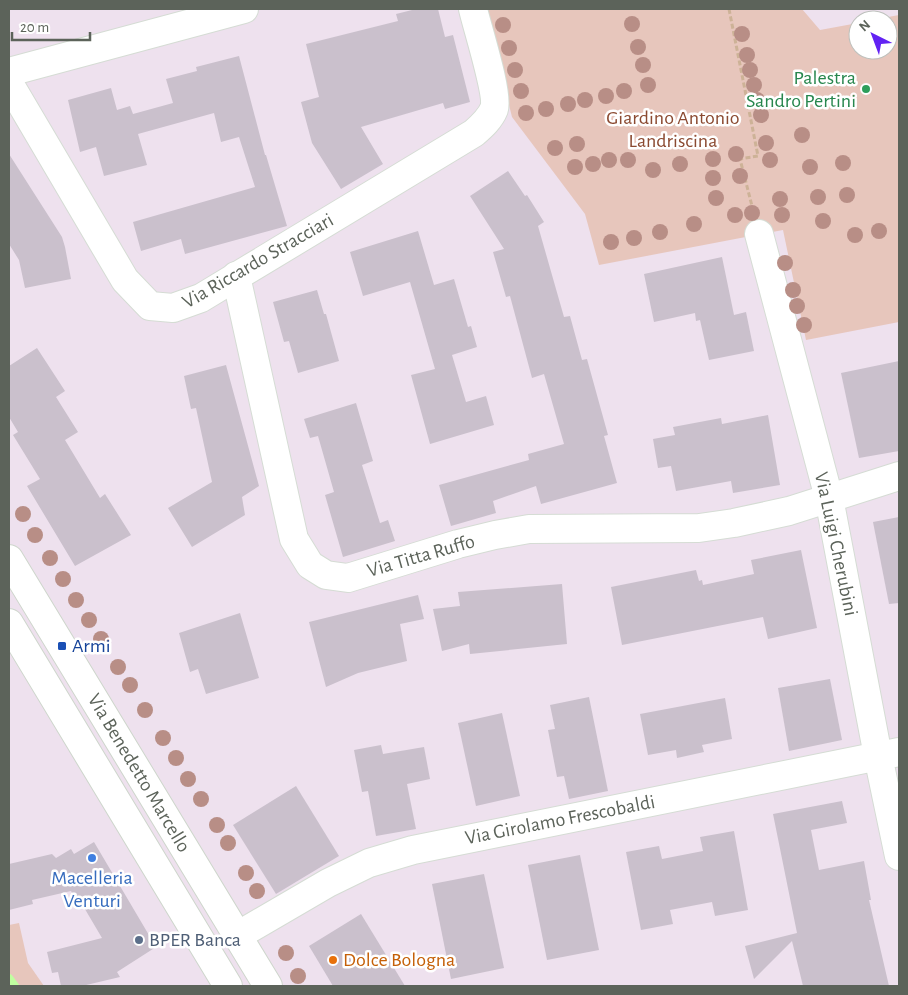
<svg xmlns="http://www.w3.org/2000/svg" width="908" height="995" font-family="'Alegreya Sans',sans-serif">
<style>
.green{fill:#e7c6bc}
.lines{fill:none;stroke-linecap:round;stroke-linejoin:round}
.stream{stroke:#c0ffa0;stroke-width:8}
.building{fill:#cac0cc}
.street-casing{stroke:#d5dcd4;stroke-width:30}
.secondary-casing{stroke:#ced6cc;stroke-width:30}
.path{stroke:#cdb297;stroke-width:3;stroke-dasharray:5 2.5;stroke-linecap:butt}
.street{stroke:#fff;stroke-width:28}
.secondary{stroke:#fff;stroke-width:28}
.tree{fill:#b88e86}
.leisure-dot{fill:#2e9e5b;stroke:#fff;stroke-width:2}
.transit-dot{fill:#1a4fb4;stroke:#fff;stroke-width:2}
.shop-dot{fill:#3f7fe0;stroke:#fff;stroke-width:2}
.service-dot{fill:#5c6f8a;stroke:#fff;stroke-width:2}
.food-dot{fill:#e8710a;stroke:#fff;stroke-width:2}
.labels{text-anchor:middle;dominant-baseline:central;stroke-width:5;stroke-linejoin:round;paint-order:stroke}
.leisure-label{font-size:20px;fill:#27864d;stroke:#fff;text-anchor:end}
.park-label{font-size:20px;fill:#8b4a31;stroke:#fff}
.street-label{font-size:20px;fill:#5c635a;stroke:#fff}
.transit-label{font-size:20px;fill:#164399;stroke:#fff;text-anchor:start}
.shop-label{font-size:20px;fill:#366cbe;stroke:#fff}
.service-label{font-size:20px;fill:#4e5e75;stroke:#fff;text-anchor:start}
.food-label{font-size:20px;fill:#c56008;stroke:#fff;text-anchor:start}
</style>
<rect width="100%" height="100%" fill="#eee1ee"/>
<g class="green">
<path d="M485,9H802L820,30L858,23V50H888V20H872L899,15V322L806,340L783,230L599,265L585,214L512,117Z"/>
<path d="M19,923L28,963L44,986H9V925Z"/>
</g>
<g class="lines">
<path class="stream" d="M9,978L15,986"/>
</g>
<g class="building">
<path d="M416,9H438L445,37L453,35L470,102L445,109L443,103L361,127L383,164L341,189L312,143L301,102L319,97L306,44L398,21L396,14Z"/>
<path d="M239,56L265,155H266L287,226L185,254L181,239L141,251L133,222L255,187L239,137L221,142L214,113L138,134L147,165L104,176L96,147L80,152L68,100L111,88L117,110L130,106L133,114L173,103L166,79L197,71L196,67Z"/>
<path d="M9,154L62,237L65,247L71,279L25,288L19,260L9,244Z"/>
<path d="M508,171L525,196L527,195L544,222L538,226L564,317L570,316L582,360L587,359L608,435L604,436L617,483L541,504L536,486L493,501L496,513L451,526L439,485L529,460L528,454L564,444L544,374L532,378L510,296L506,297L493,252L504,249L470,196Z"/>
<path d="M418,231L434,285L454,279L468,327L471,326L477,347L452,355L466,402L486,396L494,425L430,444L411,375L435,369L410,282L363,296L350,252Z"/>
<path d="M722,257L734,315L746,312L754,351L709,360L700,320L696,321L695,313L654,322L644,274Z"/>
<path d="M317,290L324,314H326L339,361L298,373L289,341L284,342L273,302Z"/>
<path d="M37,348L65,391L56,397L78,432L65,440L100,498L105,494L131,535L75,566L27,486L40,479L13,435L18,432L9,417V366Z"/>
<path d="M899,361V451L859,458L841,373Z"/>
<path d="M226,365L259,486L242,497L245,515L192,547L168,508L212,482L196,408L191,409L184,376Z"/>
<path d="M356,403L373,461L362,465L380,523L388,520L395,541L343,557L325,495L334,492L318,436L310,438L304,419Z"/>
<path d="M768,415L780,485L733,493L731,481L676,491L671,466L658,468L653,439L675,435L673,427L721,418L722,424Z"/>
<path d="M899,517V603L889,604L873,522Z"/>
<path d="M801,550L817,628L768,639L763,617L622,645L611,587L696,570L699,581L702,580L703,585L754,574L751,560Z"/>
<path d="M562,584L567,644L470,654L469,644L442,651L433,609L460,606L458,592Z"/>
<path d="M418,595L424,619L400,624L407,661L358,673L326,687L309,622Z"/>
<path d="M240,613L259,678L206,694L198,669L190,672L179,633Z"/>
<path d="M830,679L842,740L789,751L778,688Z"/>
<path d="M589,697L608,791L569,799L564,776L557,777L548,730L555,729L550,705Z"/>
<path d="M725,698L732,739L702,745L704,752L677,758L676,750L648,755L640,714Z"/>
<path d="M502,713L520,796L476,806L458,723Z"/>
<path d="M381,745L383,754L424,747L430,779L407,784L416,829L376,836L368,791L362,792L354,750Z"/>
<path d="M296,786L339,856L276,894L233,825Z"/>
<path d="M842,801L847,823L811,830L819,870L864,861L871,900H869L889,986H803L792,941L754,979L745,946L797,933L773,814Z"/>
<path d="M734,831L748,910L715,916L712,902L670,910L673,924L641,930L626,852L659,846L662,859L703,851L700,837Z"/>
<path d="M94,842L156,947L117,972L120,977L82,986H61L58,972L52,973L47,952L102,938L79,899L76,900L71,891L32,900L33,904L9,910V864L52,854L56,858L71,849L74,854Z"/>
<path d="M580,855L599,950L547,960L528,865Z"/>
<path d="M484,874L504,968L451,979L432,884Z"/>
<path d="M361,914L405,986H333L309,946Z"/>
</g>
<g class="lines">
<defs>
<g id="street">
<path d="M9,72L244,9"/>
<path d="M9,83L125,280L150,306L173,308L201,298L474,133C482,126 490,119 494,109C499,95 477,27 473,9"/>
<path d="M759,234L829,498L878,756L899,856"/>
<path d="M236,276L294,539L310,565L326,575L348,578L458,544L495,535L529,529L699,528L734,523L789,511L899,476"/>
<path d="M237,936L328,883L369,863L413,850L899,752"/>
</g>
<g id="secondary">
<path d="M9,559L268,986"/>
<path d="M9,623L228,986"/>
</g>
</defs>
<use href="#street" class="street-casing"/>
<use href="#secondary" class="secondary-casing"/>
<path class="path" d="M729,9L758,156L740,159L753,210"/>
<use href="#street" class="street"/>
<use href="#secondary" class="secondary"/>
</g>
<g class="tree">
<circle cx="632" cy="24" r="8"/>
<circle cx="503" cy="25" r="8"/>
<circle cx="742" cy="34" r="8"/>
<circle cx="638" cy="47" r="8"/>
<circle cx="509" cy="48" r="8"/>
<circle cx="747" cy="55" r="8"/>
<circle cx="643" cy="65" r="8"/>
<circle cx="515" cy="70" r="8"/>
<circle cx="750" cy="70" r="8"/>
<circle cx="648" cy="85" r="8"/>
<circle cx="754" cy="85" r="8"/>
<circle cx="521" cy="91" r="8"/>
<circle cx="624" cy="91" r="8"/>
<circle cx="606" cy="96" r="8"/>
<circle cx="585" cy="100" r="8"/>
<circle cx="757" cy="100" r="8"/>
<circle cx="568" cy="104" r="8"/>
<circle cx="546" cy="109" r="8"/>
<circle cx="526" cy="113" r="8"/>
<circle cx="761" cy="115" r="8"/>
<circle cx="802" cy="135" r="8"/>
<circle cx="766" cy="143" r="8"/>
<circle cx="577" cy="144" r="8"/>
<circle cx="555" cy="148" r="8"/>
<circle cx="736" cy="154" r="8"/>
<circle cx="713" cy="159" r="8"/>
<circle cx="609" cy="160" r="8"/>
<circle cx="628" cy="160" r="8"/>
<circle cx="770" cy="160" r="8"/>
<circle cx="843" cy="163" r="8"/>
<circle cx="593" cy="164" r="8"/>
<circle cx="680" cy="164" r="8"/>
<circle cx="575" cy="167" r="8"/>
<circle cx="810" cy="167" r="8"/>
<circle cx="653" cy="170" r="8"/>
<circle cx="740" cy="176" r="8"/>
<circle cx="713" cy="178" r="8"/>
<circle cx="847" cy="195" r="8"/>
<circle cx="818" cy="197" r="8"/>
<circle cx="716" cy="198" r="8"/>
<circle cx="780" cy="199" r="8"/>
<circle cx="752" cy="213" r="8"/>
<circle cx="735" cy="215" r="8"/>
<circle cx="782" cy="215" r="8"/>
<circle cx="823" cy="221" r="8"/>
<circle cx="694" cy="224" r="8"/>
<circle cx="879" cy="231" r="8"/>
<circle cx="660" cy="232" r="8"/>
<circle cx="855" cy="235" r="8"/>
<circle cx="634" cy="238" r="8"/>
<circle cx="611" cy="242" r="8"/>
<circle cx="785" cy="263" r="8"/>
<circle cx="793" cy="290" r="8"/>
<circle cx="797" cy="306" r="8"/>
<circle cx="804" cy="325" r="8"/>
<circle cx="23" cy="514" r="8"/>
<circle cx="35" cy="535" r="8"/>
<circle cx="50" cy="558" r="8"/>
<circle cx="63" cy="579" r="8"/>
<circle cx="76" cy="600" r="8"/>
<circle cx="89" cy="620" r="8"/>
<circle cx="101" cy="639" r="8"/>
<circle cx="118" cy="667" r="8"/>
<circle cx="130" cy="685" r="8"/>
<circle cx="145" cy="710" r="8"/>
<circle cx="163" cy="738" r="8"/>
<circle cx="176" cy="758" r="8"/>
<circle cx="188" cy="779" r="8"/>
<circle cx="201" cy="799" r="8"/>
<circle cx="217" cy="825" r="8"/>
<circle cx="228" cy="843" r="8"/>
<circle cx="246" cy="873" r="8"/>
<circle cx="257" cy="891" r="8"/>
<circle cx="286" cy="953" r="8"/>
<circle cx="298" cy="976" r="8"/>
</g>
<circle class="leisure-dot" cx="866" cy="89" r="5"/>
<rect class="transit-dot" x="57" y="641" width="10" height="10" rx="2.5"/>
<circle class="shop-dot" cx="92" cy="858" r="5"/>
<circle class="service-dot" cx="139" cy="940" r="5"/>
<circle class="food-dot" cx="333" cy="960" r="5"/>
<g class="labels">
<g class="leisure-label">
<text x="856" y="78">Palestra<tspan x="856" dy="23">Sandro Pertini</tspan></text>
</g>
<g class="park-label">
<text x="673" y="118">Giardino Antonio<tspan x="673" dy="23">Landriscina</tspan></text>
</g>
<g class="street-label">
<text transform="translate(258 261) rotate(-30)">Via Riccardo Stracciari</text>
<text transform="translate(836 544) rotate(78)">Via Luigi Cherubini</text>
<text transform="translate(421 556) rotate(-16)">Via Titta Ruffo</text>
<text transform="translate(139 773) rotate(59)">Via Benedetto Marcello</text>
<text transform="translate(560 820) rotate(-11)">Via Girolamo Frescobaldi</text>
</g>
<g class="transit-label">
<text x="72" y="646">Armi</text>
</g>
<g class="shop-label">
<text x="92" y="878">Macelleria<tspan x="92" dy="23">Venturi</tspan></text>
</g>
<g class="service-label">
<text x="149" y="940">BPER Banca</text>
</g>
<g class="food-label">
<text x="343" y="960">Dolce Bologna</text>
</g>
</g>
<rect width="908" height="995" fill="none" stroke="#5c635a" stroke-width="20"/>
<g transform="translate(873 35) rotate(318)"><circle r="24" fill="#ffffff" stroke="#bec1bd"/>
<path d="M0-4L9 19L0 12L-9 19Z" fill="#6222f3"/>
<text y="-8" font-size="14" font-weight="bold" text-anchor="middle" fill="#5c635a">N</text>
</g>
<path d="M12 32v8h78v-8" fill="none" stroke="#5c635a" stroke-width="2.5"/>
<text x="20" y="32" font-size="15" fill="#5c635a" stroke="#ffffff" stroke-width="4" paint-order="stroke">20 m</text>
</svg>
